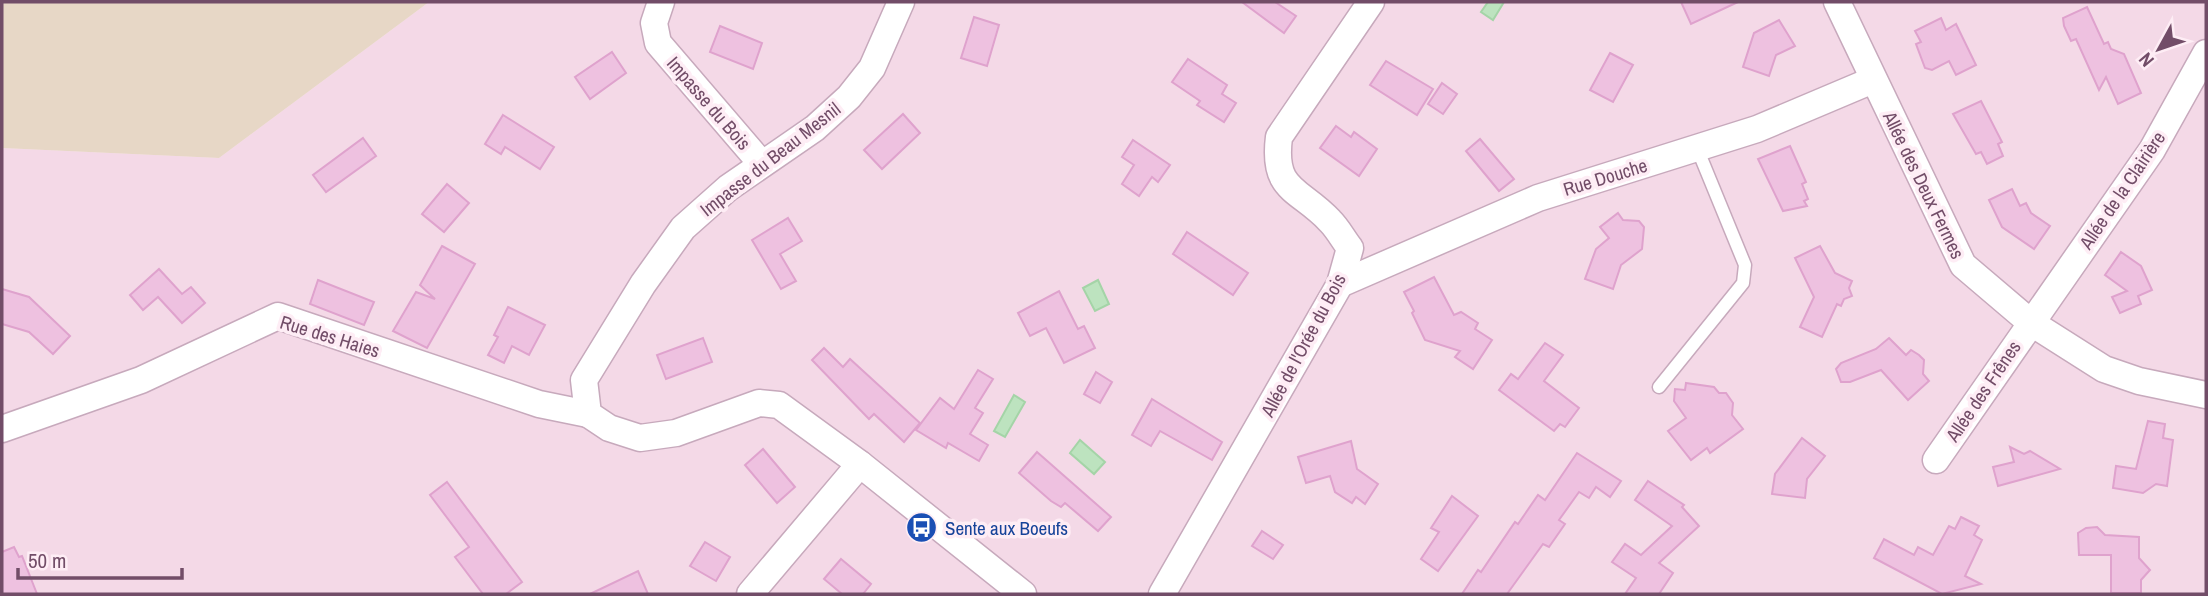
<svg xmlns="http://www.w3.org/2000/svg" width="2208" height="596" font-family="'Archivo Narrow',sans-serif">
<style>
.residential{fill:#f4d9e7}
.green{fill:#e7d7c6}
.water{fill:#bde3bf;stroke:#a4d4a7;stroke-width:2}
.building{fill:#eec1e0;stroke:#dfa2cd;stroke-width:2}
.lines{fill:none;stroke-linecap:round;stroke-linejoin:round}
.service-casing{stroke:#c7a9bc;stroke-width:15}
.minor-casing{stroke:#c7a9bc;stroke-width:29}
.service{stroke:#fff;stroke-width:12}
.minor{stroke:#fff;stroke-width:26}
.labels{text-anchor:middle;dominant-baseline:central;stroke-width:7;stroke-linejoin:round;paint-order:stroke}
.street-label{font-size:19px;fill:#724d68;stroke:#feedf5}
.transit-label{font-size:19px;fill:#164399;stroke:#feedf5;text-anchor:start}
</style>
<rect width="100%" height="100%" fill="#fbe7f0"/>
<path class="residential" d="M429,2H2206V594H2V148L219,158Z"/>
<path class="green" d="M2,2H429L219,158L2,148Z"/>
<g class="water">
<path d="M1488,2H1504L1493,20L1481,12Z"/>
<path d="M1098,280L1109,304L1095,311L1083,288Z"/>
<path d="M1014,395L1025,402L1005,437L994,431Z"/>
<path d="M1080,440L1105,462L1094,474L1070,453Z"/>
</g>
<g class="building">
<path d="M1242,2H1275L1296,16L1284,33Z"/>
<path d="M1681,2H1738L1691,24Z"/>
<path d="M2087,7L2104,44L2108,42L2111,49L2124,54L2141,93L2118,104L2106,77L2099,90L2076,39L2071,41L2064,26L2063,18Z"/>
<path d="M974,17L999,25L987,66L961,58Z"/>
<path d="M1941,18L1946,30L1956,24L1976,65L1956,75L1949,61L1932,70L1925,68L1916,44L1921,42L1915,31Z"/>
<path d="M1779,20L1795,46L1776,55L1769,76L1743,67L1754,33Z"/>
<path d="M720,26L762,43L753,69L710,52Z"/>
<path d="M612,52L626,73L590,99L575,77Z"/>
<path d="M1610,53L1633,65L1613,102L1590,90Z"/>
<path d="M1188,59L1227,85L1222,94L1236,103L1224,122L1197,105L1200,101L1172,82Z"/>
<path d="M1386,61L1433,89L1417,115L1370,85Z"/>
<path d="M1442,83L1457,94L1443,114L1428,104Z"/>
<path d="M1981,101L2002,142L1998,144L2003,156L1987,164L1981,152L1976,154L1953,114Z"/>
<path d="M903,114L920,133L882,169L864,150Z"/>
<path d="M503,115L554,147L540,169L505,147L501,154L485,144Z"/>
<path d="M1336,126L1351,137L1354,132L1377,149L1359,176L1320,148Z"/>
<path d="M363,138L376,156L326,192L313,175Z"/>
<path d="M1480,139L1514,179L1499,191L1466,151Z"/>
<path d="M1133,140L1170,165L1158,182L1152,177L1139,196L1122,184L1134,165L1122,157Z"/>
<path d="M1790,146L1806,182L1802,184L1808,199L1804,201L1807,206L1783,211L1758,159Z"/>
<path d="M447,184L469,203L444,232L422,214Z"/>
<path d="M2012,189L2020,206L2026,203L2031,213L2050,226L2034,249L2002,227L1989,200Z"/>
<path d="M1618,213L1623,220L1639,221L1644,227L1642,249L1621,265L1613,289L1585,279L1596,249L1609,238L1600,227Z"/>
<path d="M788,218L802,241L780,254L796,281L781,289L752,240Z"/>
<path d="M1187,232L1248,273L1233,295L1173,254Z"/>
<path d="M442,246L475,264L427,348L393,331L416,292L435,299L420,285Z"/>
<path d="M1820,246L1835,273L1852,281L1849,288L1852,296L1844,299L1841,306L1837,304L1822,337L1800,327L1814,297L1795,258Z"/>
<path d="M2121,252L2141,266L2152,290L2138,296L2141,304L2120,313L2112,297L2127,291L2105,275Z"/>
<path d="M159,269L182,294L191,287L205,303L182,323L158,297L143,310L130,295Z"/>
<path d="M1434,277L1454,315L1461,312L1478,323L1475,329L1492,340L1473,369L1455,357L1460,351L1425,340L1412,313L1414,311L1404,292Z"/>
<path d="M318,280L374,302L364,325L310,304Z"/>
<path d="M2,289L29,297L70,336L53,354L29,332L2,324Z"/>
<path d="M1059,291L1078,329L1084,326L1095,348L1064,363L1046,328L1030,336L1018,313Z"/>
<path d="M508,307L545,325L529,355L512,346L504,363L488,355L498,337L494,335Z"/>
<path d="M703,338L712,362L666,379L657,355Z"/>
<path d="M1889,338L1906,355L1911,350L1919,355L1924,360L1923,374L1929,381L1908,400L1881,370L1850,382H1841L1836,369L1841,363L1876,349Z"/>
<path d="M1545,343L1563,355L1544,381L1579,408L1565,427L1560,424L1554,431L1499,390L1511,374L1518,379Z"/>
<path d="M824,348L843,367L850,359L920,423L904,442L874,414L869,419L812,360Z"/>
<path d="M978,370L993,379L975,408L983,413L970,434L988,445L979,461L948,443L946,448L916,430L940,398L954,409Z"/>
<path d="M1096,372L1112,382L1100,403L1084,394Z"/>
<path d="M1686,383L1714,387L1719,393H1726L1733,403L1732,415L1743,429L1710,453L1707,448L1691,460L1668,431L1686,418L1674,401L1675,389L1685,390Z"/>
<path d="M1152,399L1222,442L1212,460L1160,431L1151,446L1132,435Z"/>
<path d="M2148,421L2165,424L2163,438L2173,440L2167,486L2156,484L2143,493L2113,488L2116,466L2136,469Z"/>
<path d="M1802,438L1825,456L1807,479L1805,498L1772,494L1775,474Z"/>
<path d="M1351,441L1357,469L1378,484L1365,504L1356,497L1352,503L1335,492L1330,476L1306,483L1298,457Z"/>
<path d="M2010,447L2024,454L2030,451L2060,469L1998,486L1993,467L2014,462Z"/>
<path d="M763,449L795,487L777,503L745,465Z"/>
<path d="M1037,452L1111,517L1098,531L1065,503L1061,507L1051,501L1019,473Z"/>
<path d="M1577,453L1621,481L1610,497L1596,487L1589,498L1579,492L1559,520L1565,524L1549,547L1543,544L1507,594H1462L1478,570L1481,572L1515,522L1518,524L1538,495L1545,500Z"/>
<path d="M1648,481L1684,505L1682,507L1699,526L1659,563L1673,573L1659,594H1625L1636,578L1612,562L1625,544L1641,555L1672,526L1635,500Z"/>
<path d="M447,482L522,582L506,594H483L455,557L469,547L430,495Z"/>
<path d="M1452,496L1478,516L1438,571L1421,559L1439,532L1431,528Z"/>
<path d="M1961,517L1979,526L1974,535L1982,540L1965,576L1981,584L1942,594L1874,558L1884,539L1914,555L1918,547L1933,555L1949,526L1955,529Z"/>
<path d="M2097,527L2105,535L2139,537V558L2150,570L2141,580V593H2111V555H2079L2078,533L2086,528Z"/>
<path d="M1262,531L1283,545L1273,559L1252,546Z"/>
<path d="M705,542L730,557L716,581L690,566Z"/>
<path d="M14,547L19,557L22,556L37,594H2V552Z"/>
<path d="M841,559L871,584L863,594H842L824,579Z"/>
<path d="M638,571L648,594H590Z"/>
</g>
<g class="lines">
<defs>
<path id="service" d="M1659,387L1743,283L1745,265L1697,148"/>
<g id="minor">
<path d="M661,2L654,23L658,43L761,163"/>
<path d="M901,2L872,68L849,97L815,128L728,188L683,228L643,284L584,380L588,414L609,428L640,438L676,433L759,403L779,405L860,464L1023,594"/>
<path d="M1837,2L1963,265L2030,322L2104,369L2139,381L2206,395"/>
<path d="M1340,284L1538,198L1757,129L1873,80"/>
<path d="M2,429L141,380L278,316L539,404L588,414"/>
<path d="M1936,460L2152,150L2206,53"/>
<path d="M750,594L860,464"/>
<path d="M1162,594L1340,284L1350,248C1343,239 1338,229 1330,221C1299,188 1272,192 1279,137L1371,2"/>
</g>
</defs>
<use href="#service" class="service-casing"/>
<use href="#minor" class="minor-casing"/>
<use href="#service" class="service"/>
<use href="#minor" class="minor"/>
</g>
<defs>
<symbol id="bus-disc" viewBox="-11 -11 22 22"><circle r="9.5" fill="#1a4fb4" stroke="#feedf5"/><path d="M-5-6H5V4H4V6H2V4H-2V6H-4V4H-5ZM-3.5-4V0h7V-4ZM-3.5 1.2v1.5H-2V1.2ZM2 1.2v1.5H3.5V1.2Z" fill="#fff"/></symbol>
</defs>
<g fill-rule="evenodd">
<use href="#bus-disc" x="904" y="510" width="35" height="35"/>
</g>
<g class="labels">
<g class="street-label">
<text transform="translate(709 103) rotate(49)">Impasse du Bois</text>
<text transform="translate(770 159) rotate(-38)">Impasse du Beau Mesnil</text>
<text transform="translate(1605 177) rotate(-17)">Rue Douche</text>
<text transform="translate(1924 185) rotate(64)">Allée des Deux Fermes</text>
<text transform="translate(2122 190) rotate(-56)">Allée de la Clairière</text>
<text transform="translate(330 336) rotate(17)">Rue des Haies</text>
<text transform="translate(1303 345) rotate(-62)">Allée de l'Orée du Bois</text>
<text transform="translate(1983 391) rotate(-56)">Allée des Frênes</text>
</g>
<g class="transit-label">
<text x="945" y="528">Sente aux Boeufs</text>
</g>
</g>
<rect width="2208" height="596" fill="none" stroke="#724d68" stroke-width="7"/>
<g transform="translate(2159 49) rotate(230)" stroke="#feedf5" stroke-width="5" paint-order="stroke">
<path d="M0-5L12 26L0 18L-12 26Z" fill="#724d68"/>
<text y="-10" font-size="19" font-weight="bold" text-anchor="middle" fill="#724d68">N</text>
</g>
<path d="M18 568v10h164v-10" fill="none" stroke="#724d68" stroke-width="3.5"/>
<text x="28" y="568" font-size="21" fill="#724d68" stroke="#feedf5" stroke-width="5" paint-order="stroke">50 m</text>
</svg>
